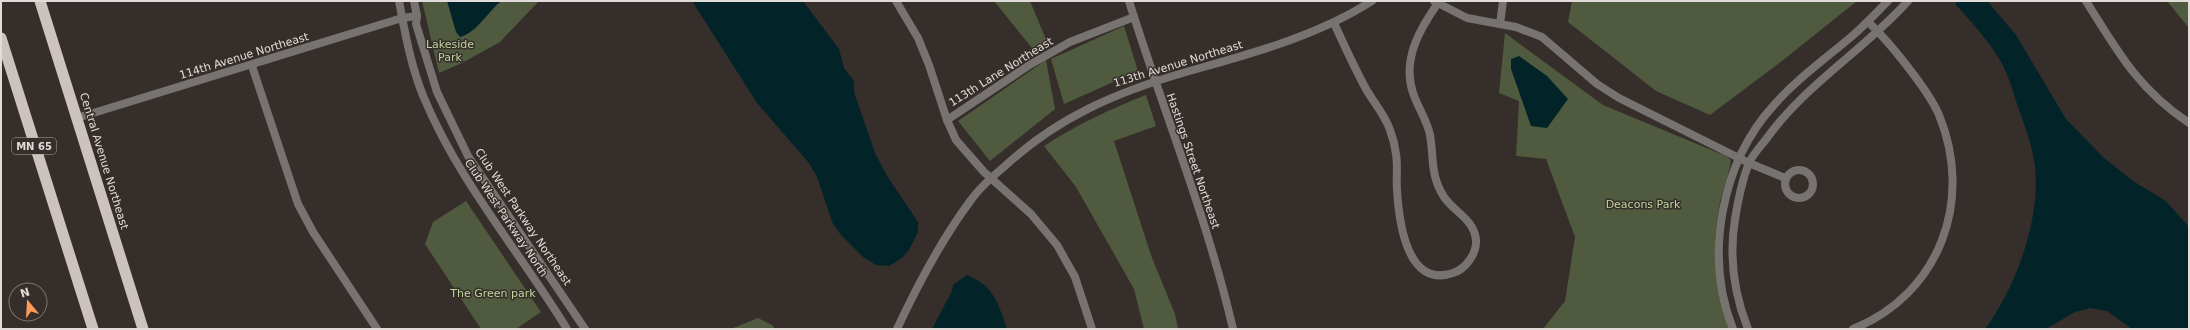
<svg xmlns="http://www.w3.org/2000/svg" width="2190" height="330" font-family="'DejaVu Sans',sans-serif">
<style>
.green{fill:#4f5a3f}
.water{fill:#022429}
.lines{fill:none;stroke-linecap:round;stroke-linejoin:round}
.minor{stroke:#777371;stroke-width:8}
.tertiary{stroke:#777371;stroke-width:8}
.trunk{stroke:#ccc3be;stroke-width:11}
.labels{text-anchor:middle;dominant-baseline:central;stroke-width:3;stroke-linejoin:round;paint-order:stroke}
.shield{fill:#362e2a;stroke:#aea8a4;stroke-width:1}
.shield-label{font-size:10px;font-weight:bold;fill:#e1dcd9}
.park-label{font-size:11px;fill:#bfd69e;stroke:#362e2a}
.street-label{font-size:11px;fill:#e1dcd9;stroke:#362e2a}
</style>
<rect width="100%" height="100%" fill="#362e2a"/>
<g class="green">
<path d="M422,1H448L474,30L490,10L501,1H539L500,42L462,63L439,73Z"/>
<path d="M994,1H1030L1048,44L1036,53Z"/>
<path d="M1572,1H1857L1782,61L1710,115L1656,91L1568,22Z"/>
<path d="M2167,1H2189V28Z"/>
<path d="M1124,26L1138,71L1064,104L1051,59Z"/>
<path d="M1505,33L1603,105L1726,156L1731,160C1729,177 1721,192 1719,208C1711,250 1716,289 1729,329H1543L1565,301L1575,237L1546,159L1516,156L1519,101L1499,93Z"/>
<path d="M1046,60L1055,109L990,161L958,121Z"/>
<path d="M1146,95L1156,126L1114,141L1152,258L1175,314L1178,329H1144L1134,289L1076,187L1044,146C1076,125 1110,109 1146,95Z"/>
<path d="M466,201L541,312L516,329H481L425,244L433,222Z"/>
<path d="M758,318L772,325L775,329H731Z"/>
</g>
<g class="water">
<path d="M447,1H501C488,12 476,33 460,37L456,32Z"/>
<path d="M692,1H803L839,49L844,68L854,81V92L875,153L887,176L918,222V232L909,250L902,258L889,266L876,265L863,257L841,235L833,224L817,177L809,163L757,103Z"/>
<path d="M1956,1L1988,2L2016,35L2066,119L2103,157L2133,181L2166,201L2189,227V329H2132L2107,311L2090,308L2075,312L2046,329H1985C2017,286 2043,214 2034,160C2031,143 2025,126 2019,110C2014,95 2009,76 2001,62C1989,41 1972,22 1956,5Z"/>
<path d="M1519,56L1547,76L1568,99L1547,128L1531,126L1511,69V59Z"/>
<path d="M967,275C994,286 998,303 1007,329H932L952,291L953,285Z"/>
</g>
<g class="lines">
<g class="minor">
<path d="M896,1L918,38L929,65L947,120L956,140L984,172L1031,214L1057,245L1075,277L1092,329"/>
<path d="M1129,1C1163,110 1207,217 1233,329"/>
<path d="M1434,1L1467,18L1516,27L1542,37L1597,84L1619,98L1749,163L1785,178"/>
<path d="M2086,1C2118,52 2138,89 2189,123"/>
<path d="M1334,23C1344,45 1354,67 1366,89C1374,103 1385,115 1390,130C1393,138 1395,146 1396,154C1398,166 1396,178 1397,190C1399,222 1407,289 1453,273C1466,269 1477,253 1476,240C1474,219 1454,212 1444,197C1430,175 1434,158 1430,135C1427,120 1418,108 1413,93C1402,60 1419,30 1438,3"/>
<path d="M1500,24L1503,1"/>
<path d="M252,66L298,204L313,232L377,329"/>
<path d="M77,118L402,18L417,16"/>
<path d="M947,120L1031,64L1070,42L1134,17"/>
<circle cx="1799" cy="184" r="14"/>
<path d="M897,329C918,284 941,240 971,200C980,187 993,176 1005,166C1058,117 1117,92 1186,72C1249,54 1316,37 1372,1"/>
<path d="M1733,329C1704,256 1721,163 1774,105C1797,79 1825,59 1851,37C1864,26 1876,13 1888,1"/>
<path d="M1748,329C1734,294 1729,256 1735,219C1738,201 1742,180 1749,163C1753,154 1761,146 1767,138C1806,84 1864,50 1908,1"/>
<path d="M1853,329C1940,294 1974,200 1939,115C1929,91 1888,40 1868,22"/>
</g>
<g class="tertiary">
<path d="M399,1C405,33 411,67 424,98C459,182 520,252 567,329"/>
<path d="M414,1L417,16L416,24L437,92L468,156L585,329"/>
</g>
<g class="trunk">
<path d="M40,1L143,329"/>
<path d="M1,38L93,329"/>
</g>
</g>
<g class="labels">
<rect class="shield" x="12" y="138" width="44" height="16" rx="3"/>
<g class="shield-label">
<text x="34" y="146">MN 65</text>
</g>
<g class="park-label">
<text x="450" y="44">Lakeside<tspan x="450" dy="13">Park</tspan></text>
<text x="1643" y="204">Deacons Park</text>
<text x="493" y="293">The Green park</text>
</g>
<g class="street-label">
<text transform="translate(244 56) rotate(-17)">114th Avenue Northeast</text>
<text transform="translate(1178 64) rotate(-17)">113th Avenue Northeast</text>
<text transform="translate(1001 72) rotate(-32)">113th Lane Northeast</text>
<text transform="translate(104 161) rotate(73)">Central Avenue Northeast</text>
<text transform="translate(1193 161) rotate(71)">Hastings Street Northeast</text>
<text transform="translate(523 217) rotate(56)">Club West Parkway Northeast</text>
<text transform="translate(506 218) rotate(56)">Club West Parkway North</text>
</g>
</g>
<rect width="2190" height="330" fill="none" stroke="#e1dcd9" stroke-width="4"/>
<g transform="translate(28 302) rotate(342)"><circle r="19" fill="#362e2a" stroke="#7a7470"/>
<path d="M0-3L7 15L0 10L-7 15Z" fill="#ff9b5a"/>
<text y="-6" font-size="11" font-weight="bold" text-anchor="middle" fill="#e1dcd9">N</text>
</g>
</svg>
